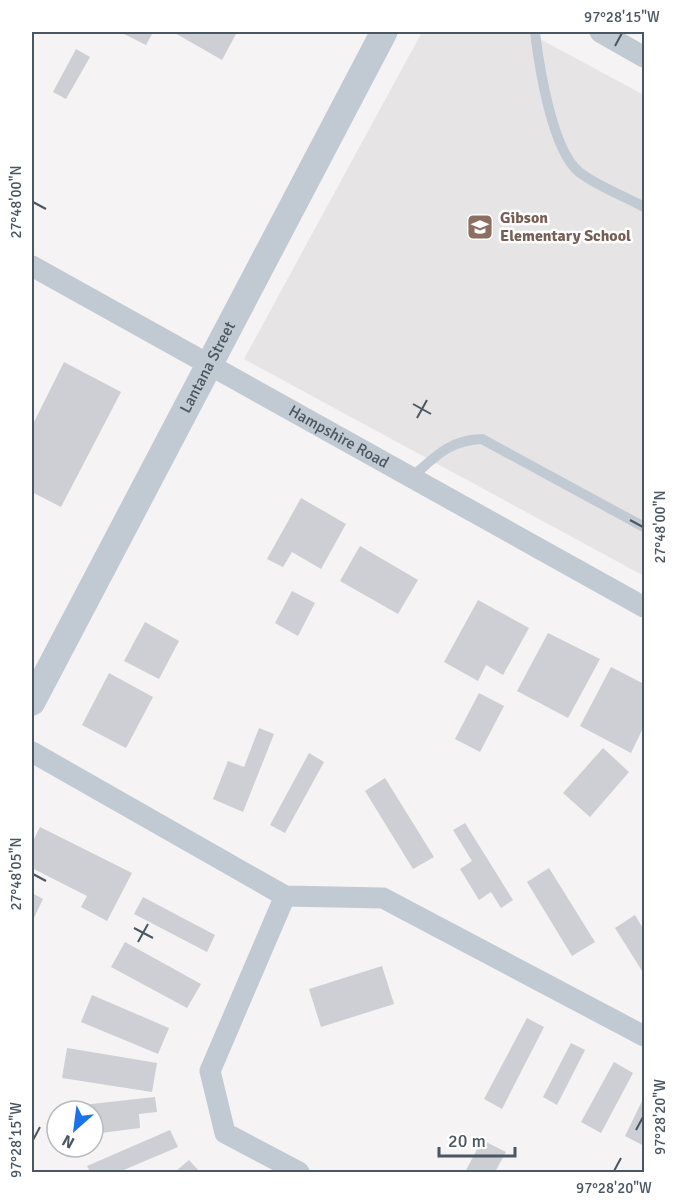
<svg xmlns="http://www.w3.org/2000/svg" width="676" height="1204" font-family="Signika,sans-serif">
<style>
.education{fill:#e6e4e5}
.building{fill:#cdcfd5}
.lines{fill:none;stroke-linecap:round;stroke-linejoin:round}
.service{stroke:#c1cad2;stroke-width:10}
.minor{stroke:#c1cad2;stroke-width:21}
.tertiary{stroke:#c1cad2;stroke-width:27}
.ticks{fill:none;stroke:#4a5661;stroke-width:2}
.labels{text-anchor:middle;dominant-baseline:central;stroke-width:5;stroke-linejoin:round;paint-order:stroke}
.education-label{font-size:16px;font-weight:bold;fill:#785e54;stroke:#fff;text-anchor:start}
.street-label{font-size:16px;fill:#4a5661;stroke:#fff}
.neatline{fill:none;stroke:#4a5661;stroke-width:2}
.ticks-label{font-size:15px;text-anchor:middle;fill:#4a5661}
</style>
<rect width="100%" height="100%" fill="#f5f3f3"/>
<path class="education" d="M422,32H527L644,95V576L244,359Z"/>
<g class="building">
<path d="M120,32H153L146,45Z"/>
<path d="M173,32H237L222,60Z"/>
<path d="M76,49L90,57L66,99L53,92Z"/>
<path d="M64,362L121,392L61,507L32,492V426Z"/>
<path d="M301,498L346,524L321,569L292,552L283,567L267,559Z"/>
<path d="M360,546L418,580L398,614L340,581Z"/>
<path d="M292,591L315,603L298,636L275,623Z"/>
<path d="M478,600L529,628L503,675L486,665L478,681L444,662Z"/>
<path d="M145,622L179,641L159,679L124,661Z"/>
<path d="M548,633L600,659L568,718L517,691Z"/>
<path d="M611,667L644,684V726L631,753L580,726Z"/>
<path d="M109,673L153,697L126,748L82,725Z"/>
<path d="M479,693L504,706L480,752L455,739Z"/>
<path d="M259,728L274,734L243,812L213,799L228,761L244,767Z"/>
<path d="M603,748L629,772L590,817L563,793Z"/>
<path d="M309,753L324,762L285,833L270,825Z"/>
<path d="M385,778L434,857L413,869L365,791Z"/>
<path d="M465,823L513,900L501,908L491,892L479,900L460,869L472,861L453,830Z"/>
<path d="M40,827L132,873L107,921L81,907L87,896L32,868V843Z"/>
<path d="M549,868L595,942L572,956L527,882Z"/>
<path d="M32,893L43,899L32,922Z"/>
<path d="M143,897L215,935L207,952L134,914Z"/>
<path d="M635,915L644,930V974L615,928Z"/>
<path d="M125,942L201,984L187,1008L111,967Z"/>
<path d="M382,966L394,1004L321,1027L309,989Z"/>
<path d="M92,995L169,1028L158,1054L81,1022Z"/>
<path d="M527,1018L544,1027L502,1109L484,1099Z"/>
<path d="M571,1043L585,1050L557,1105L543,1097Z"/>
<path d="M67,1048L157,1063L152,1092L62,1078Z"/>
<path d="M614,1062L633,1073L601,1133L581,1122Z"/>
<path d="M155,1097L157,1112L139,1114L140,1128L93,1134V1111H65L64,1107Z"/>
<path d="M644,1097V1146L625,1136Z"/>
<path d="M170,1130L178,1147L119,1172H90L87,1166Z"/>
<path d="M482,1140L506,1152L495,1172H465Z"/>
<path d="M189,1160L200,1172H175Z"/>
</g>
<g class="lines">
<g class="service">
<path d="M535,32C539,66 552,150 579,172C597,186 624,196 644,207"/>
<path d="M412,477C435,457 449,440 482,439L644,527"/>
</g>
<g class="minor">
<path d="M600,32L644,57"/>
<path id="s1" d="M32,266L644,607"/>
<path d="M32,752L285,896L383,898L644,1036"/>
<path d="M285,896L210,1071L225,1133L299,1172"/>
</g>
<path class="tertiary" id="s2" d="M32,702L384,32"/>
</g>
<path class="ticks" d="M615,46L622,33M33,202L46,209M413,404L431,414M417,418L427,400M630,520L643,527M33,874L46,881M134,928L153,938M138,942L148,924M636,1130L643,1117M33,1140L40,1127M614,1171L621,1158"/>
<defs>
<symbol id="school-square" viewBox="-11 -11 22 22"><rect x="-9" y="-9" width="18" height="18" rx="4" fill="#8d6e63" stroke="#fff"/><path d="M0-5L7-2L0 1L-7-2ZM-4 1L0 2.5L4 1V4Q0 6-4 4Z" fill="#fff"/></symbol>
</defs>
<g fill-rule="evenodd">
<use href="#school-square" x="465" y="212" width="30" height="30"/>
</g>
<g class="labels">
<g class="education-label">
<text x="500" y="218">Gibson<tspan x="500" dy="18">Elementary School</tspan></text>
</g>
<g class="street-label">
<text stroke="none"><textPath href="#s2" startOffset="378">Lantana Street</textPath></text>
<text stroke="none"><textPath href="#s1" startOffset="351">Hampshire Road</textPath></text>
</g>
</g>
<rect width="676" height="1204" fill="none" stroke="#ffffff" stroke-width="66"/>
<g transform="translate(75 1129) rotate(208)"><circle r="28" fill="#ffffff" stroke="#b7bbc0" stroke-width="1.5"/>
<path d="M0-4.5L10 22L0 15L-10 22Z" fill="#1a73e8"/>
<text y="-9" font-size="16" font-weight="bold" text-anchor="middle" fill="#4a5661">N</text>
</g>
<path d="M439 1147v9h76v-9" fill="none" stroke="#4a5661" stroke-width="3"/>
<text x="448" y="1147" font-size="18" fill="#4a5661" stroke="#ffffff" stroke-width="4.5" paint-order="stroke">20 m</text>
<rect x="33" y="33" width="610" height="1138" class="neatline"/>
<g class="ticks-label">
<text x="622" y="22">97°28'15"W</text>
<text transform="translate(16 202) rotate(-90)" y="5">27°48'00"N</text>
<text transform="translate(660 527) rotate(-90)" y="5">27°48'00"N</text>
<text transform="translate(16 874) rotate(-90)" y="5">27°48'05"N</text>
<text transform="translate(660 1117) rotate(-90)" y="5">97°28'20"W</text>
<text transform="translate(16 1140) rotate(-90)" y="5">97°28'15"W</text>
<text x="614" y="1193">97°28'20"W</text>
</g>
</svg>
